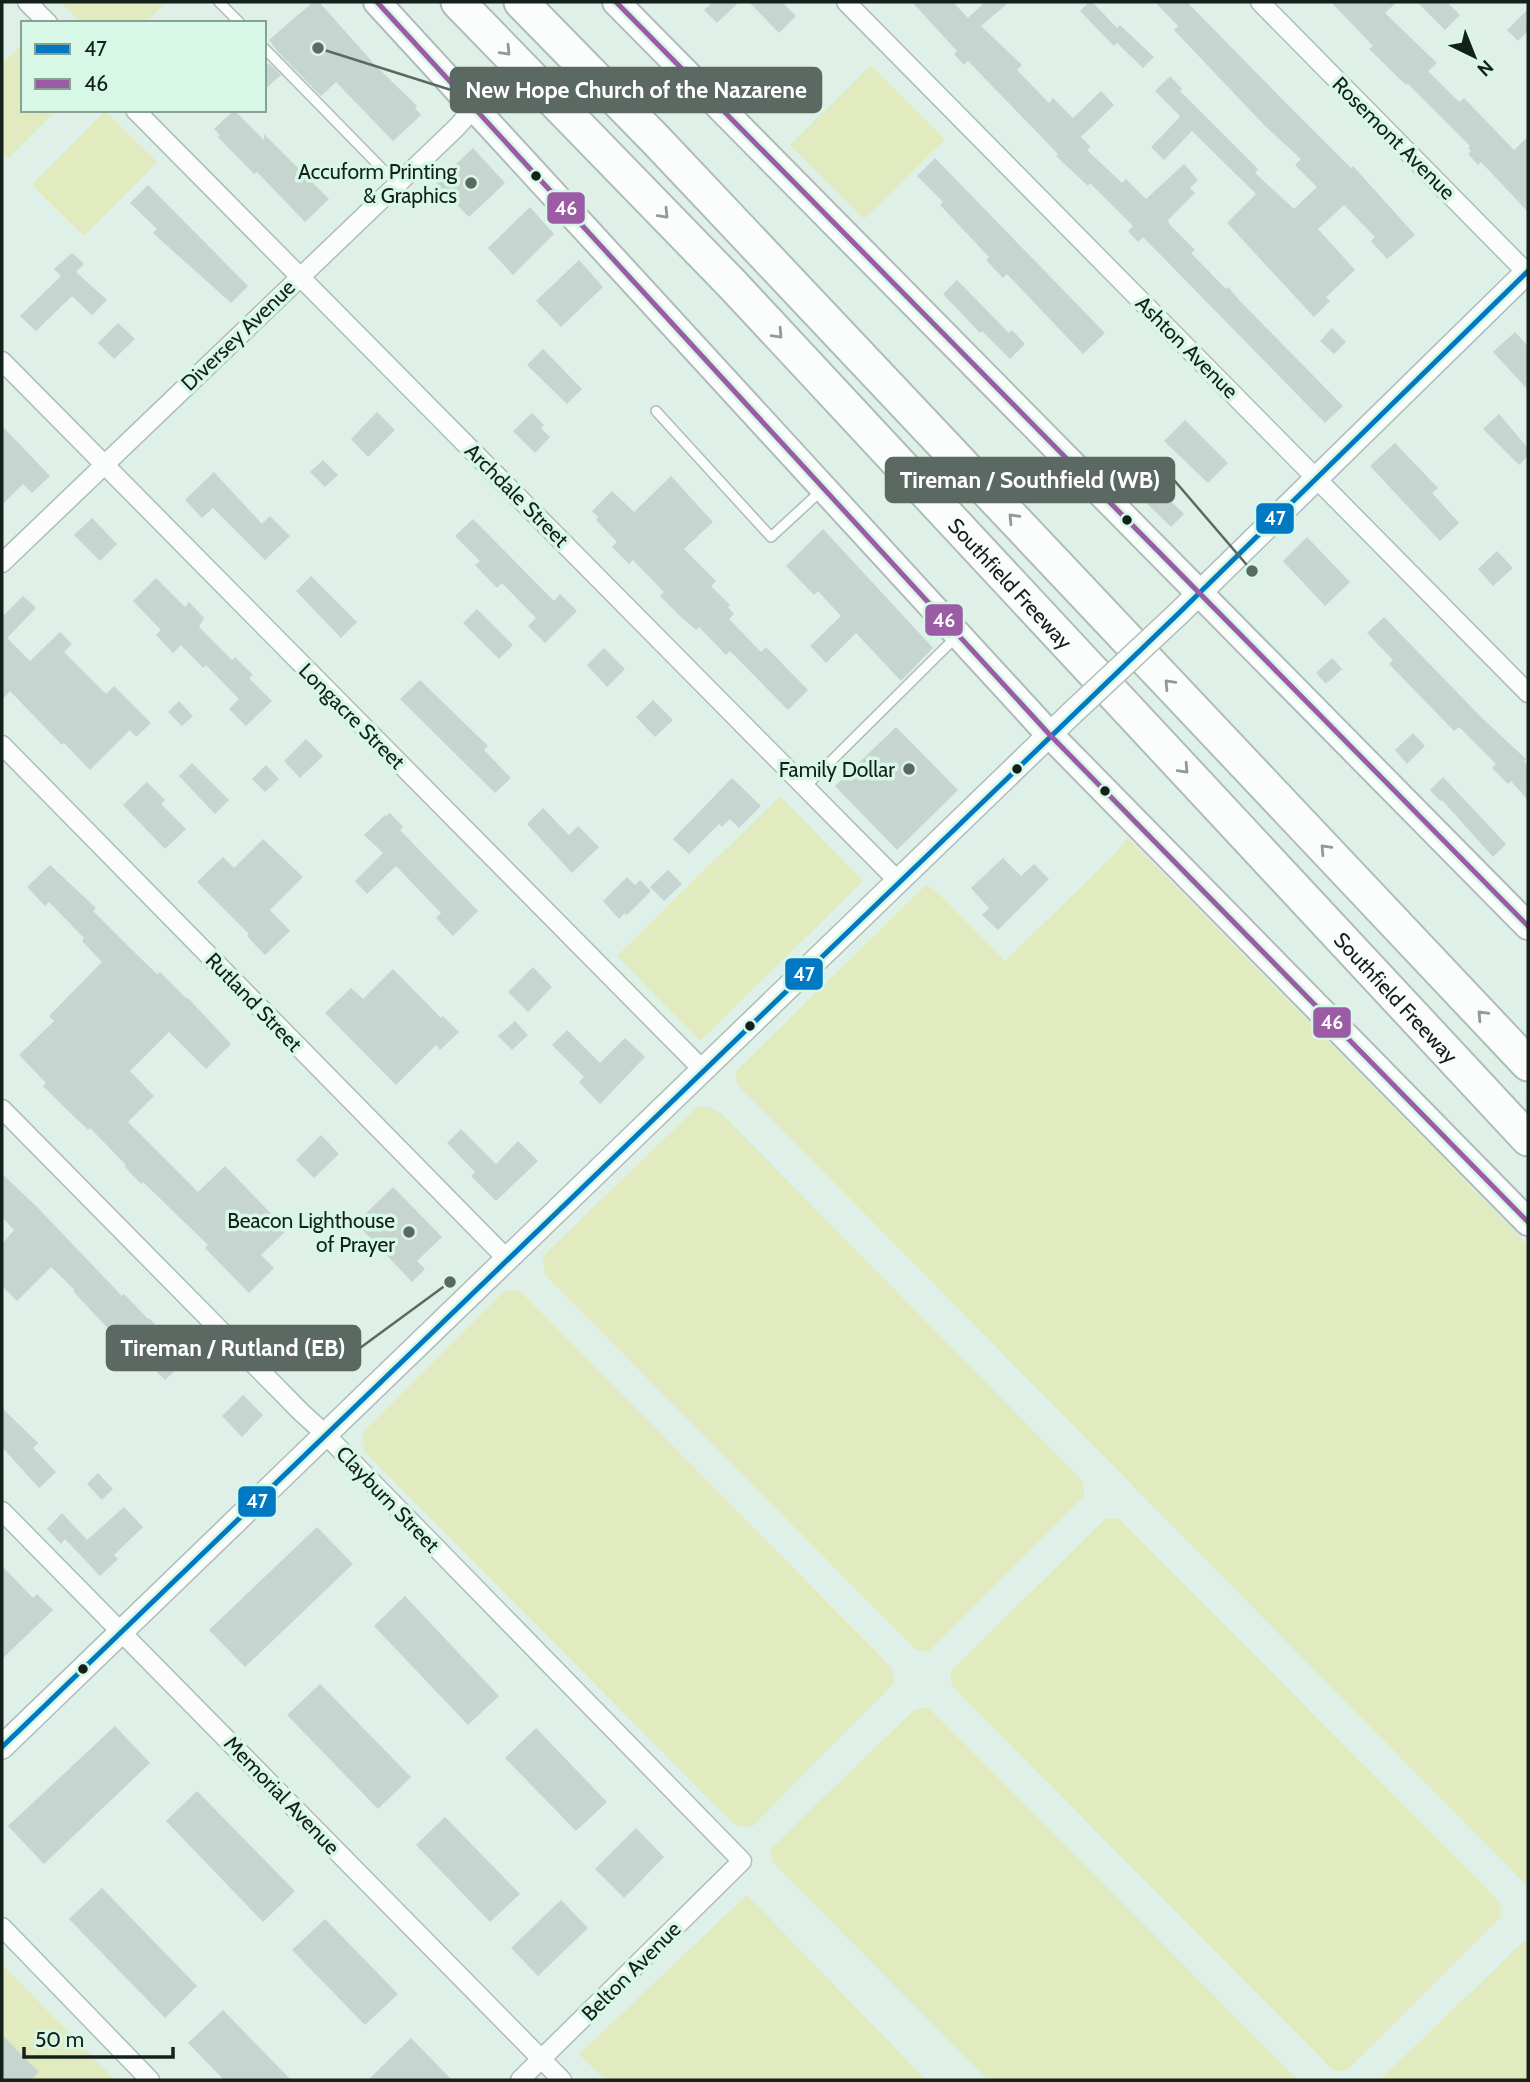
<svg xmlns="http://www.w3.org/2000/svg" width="1530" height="2082" font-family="Cabin,sans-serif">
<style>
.green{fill:#e1ebbf}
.building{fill:#c6d5d0}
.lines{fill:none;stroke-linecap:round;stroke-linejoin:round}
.service-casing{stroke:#afbdb7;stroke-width:12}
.minor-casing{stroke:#afbdb7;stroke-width:21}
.tertiary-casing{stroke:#afbdb7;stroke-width:26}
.secondary-casing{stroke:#afbdb7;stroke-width:30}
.motorway-casing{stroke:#afbdb7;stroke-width:37}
.service{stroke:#fafdfb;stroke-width:9}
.minor{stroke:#fafdfb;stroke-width:18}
.tertiary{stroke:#fafdfb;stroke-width:23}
.secondary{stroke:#fafdfb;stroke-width:26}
.motorway{stroke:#fafdfb;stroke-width:33}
.tertiary-bridge-casing{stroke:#afbdb7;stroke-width:26;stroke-linecap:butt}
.tertiary-bridge{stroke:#fafdfb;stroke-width:23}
.bus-1-casing{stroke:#d7f7e7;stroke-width:10}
.bus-2-casing{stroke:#d7f7e7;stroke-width:10}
.bus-1{stroke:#0079c2;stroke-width:5}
.bus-2{stroke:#9b5ba5;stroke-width:5}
.oneway{stroke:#929a96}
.bus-dot{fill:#14201a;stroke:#d7f7e7;stroke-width:2.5}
.poi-dot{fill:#5b6962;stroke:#d7f7e7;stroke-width:2.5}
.labels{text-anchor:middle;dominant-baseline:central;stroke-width:7;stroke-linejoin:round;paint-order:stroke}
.street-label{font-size:21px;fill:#14201a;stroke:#d7f7e7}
.poi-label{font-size:21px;fill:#14201a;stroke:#d7f7e7;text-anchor:end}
.leader{fill:none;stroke:#5b6962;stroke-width:2.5}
.callout-dot{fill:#5b6962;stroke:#d7f7e7;stroke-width:2.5}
.callout{fill:#5b6962;stroke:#5b6962;stroke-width:2.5}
.callout-label{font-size:23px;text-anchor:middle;font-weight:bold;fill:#fff}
.line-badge{stroke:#d7f7e7;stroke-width:2.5}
.badge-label{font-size:19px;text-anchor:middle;font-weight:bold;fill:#fff}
</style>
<rect width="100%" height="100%" fill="#def0e7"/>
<g class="green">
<path d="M61,2H167L145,23H81Z"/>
<path d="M23,44V110H57L8,159L2,152V64Z"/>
<path d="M871,65L945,139L864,219L790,145Z"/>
<path d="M105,111L157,162L84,236L32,185Z"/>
<path d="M780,796L863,881L700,1041L617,956Z"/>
<path d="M1128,838L1528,1245V1887L737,1084L736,1071L926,885L935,890L1005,961L1112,857Z"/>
<path d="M697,1107H709L721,1113L1083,1481L1084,1496L929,1651L916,1650L545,1275L543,1256Z"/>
<path d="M519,1290L892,1668L894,1683L752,1827L736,1826L364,1451L363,1432L504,1291Z"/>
<path d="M1106,1518L1119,1519L1500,1902L1501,1917L1346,2071H1334L952,1686L950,1672Z"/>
<path d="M928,1707L1298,2080H988L773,1863L770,1849L914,1710Z"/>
<path d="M747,1895L926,2080H605L579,2054Z"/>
<path d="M1523,1942H1528V2080H1380Z"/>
<path d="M2,1964L115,2080H2Z"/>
</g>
<g class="building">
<path d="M313,2H319L376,66L417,106L415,108L421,115L393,141L336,82L321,96L279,53L269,40Z"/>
<path d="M713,2H739L717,23L704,10Z"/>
<path d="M749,2H782L796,16L779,33Z"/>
<path d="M912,2H953L968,18L985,2H1009L981,26L1022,65L1017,70L1049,103L1053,98L1073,118L1101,91L1114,105L1081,137L1091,147L1087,150L1122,183L1126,179L1146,199L1184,164L1198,180L1190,188L1195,193L1168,220L1169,224L1195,250L1191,253L1226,289L1228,287L1239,300L1343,406L1325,423L1143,237L1138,242L1128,231L1133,226L1090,183L1088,186L1056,156L1058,154L968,61L964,65L954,54L957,51Z"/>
<path d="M1089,2H1092L1117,28L1120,25L1154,57L1143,68L1117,43L1114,46L1080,11Z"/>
<path d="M1155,2H1187L1287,104L1351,168L1353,166L1415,235L1387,259L1371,241L1375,237L1344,205L1318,229L1355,270L1326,297L1330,301L1314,317L1227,223L1256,194L1192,131L1164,160L1151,147L1179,118V115L1155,91L1170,76L1182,89L1180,91L1258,169L1255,173L1294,209L1317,187L1295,165L1301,159L1265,126L1174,30L1178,26Z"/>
<path d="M1331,2H1397L1385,13L1437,63L1428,71L1459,102L1464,98L1514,150L1528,137V212L1481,162L1478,165L1468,154L1471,151L1468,148L1470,146L1408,84L1406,85L1369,49L1373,46Z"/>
<path d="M1417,2H1447L1460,15L1445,30Z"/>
<path d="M1528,9V31L1518,41L1507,30Z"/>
<path d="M269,63L281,75L264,90V67Z"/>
<path d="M234,110L264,140V134L329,199L305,222L257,172L254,174L218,137L220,135L214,129Z"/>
<path d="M473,148L505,183L469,217L436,183Z"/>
<path d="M935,158L1105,333L1083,354L1007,274L1003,278L986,260L989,257L940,205L943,202L917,176Z"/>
<path d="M148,185L248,286L231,303L153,233L157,229L130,203Z"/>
<path d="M530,207L554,234L513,275L488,248Z"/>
<path d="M72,253L84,264L76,272L107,300L92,315L72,296L36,331L20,316L61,276L54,269Z"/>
<path d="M579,260L603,287L561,327L536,301Z"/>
<path d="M957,280L1009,333L1012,330L1025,344L1010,359L982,331L980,333L943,294Z"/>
<path d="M118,323L135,339L114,359L98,343Z"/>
<path d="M1332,328L1346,342L1334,354L1320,341Z"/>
<path d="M1515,332L1528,346V390L1493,352Z"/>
<path d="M543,349L582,389L567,404L527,365Z"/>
<path d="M377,412L395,430L368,457L351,439Z"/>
<path d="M532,413L544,425L541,428L550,437L535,453L513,431Z"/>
<path d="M1499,414L1528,448V456L1519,465L1483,429Z"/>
<path d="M1185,420L1228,463L1208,483L1164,441Z"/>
<path d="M2,426L50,476L32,493L23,484L2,505Z"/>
<path d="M1395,443L1438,488L1432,493L1459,523L1440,541L1370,466Z"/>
<path d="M323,460L338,475L325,487L310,472Z"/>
<path d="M214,472L262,524L270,516L290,536L265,560L213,508L202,518L185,500Z"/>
<path d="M1141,472L1184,514L1171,527L1128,485Z"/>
<path d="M671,476L713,522L684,549L716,581L711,586L730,605L728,607L734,614L729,619L761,652L766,647L808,690L788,710L730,651L726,655L699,627L696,630L680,616L660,596L664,592L633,560L629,564L612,547L617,542L596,520L598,517L592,511L612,491L634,512Z"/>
<path d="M92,518L117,544L100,561L74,535Z"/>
<path d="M473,519L554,601L560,594L577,611L545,643L528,626L536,618L502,583L497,588L475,565L480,561L455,536Z"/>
<path d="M823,529L933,648L901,681L856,633L826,663L810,646L841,616L818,591L814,595L786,566Z"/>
<path d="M1307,537L1350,582L1325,606L1283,561Z"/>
<path d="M1497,551L1513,568L1493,586L1478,569Z"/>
<path d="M311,576L357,622L341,638L296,591Z"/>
<path d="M156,578L185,607L189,602L204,618L199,627L232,660L235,657L253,675L249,678L272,701L246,726L229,709L239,699L206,665L203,668L181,645L173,653L156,635L161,630L133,601Z"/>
<path d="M23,596L36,608L7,638L30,661L60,632L72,644L64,652L106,694L114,686L151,723L136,737L130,730L90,770L64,743L62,745L10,691L2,700V617Z"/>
<path d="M477,609L513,645L499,659L463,623Z"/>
<path d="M1384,617L1483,719L1526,759L1524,761L1528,766V800L1511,781L1508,784L1492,768L1496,764L1459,727L1454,731L1389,664L1393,660L1367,633Z"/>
<path d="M604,648L625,669L607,687L587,665Z"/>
<path d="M1332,658L1342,669L1326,684L1316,673Z"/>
<path d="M420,680L488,746L484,750L511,778L495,793L400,699Z"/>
<path d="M653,700L673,720L655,737L636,717Z"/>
<path d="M179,701L193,716L182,726L168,712Z"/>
<path d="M896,727L958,790L897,850L835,786Z"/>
<path d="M1413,733L1425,746L1407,764L1395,750Z"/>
<path d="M306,739L323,756L300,778L284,761Z"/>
<path d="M192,763L229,800L215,814L179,776Z"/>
<path d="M266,765L279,779L265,792L252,779Z"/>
<path d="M1443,777L1506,844L1493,857L1442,800L1440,801L1430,790Z"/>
<path d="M732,778L761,806L739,828L730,819L722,827L719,824L689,854L673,839Z"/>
<path d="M147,782L165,800L161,804L186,829L165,849L123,805Z"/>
<path d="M543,808L569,835L578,826L599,847L572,873L527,824Z"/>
<path d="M390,813L403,827L400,830L478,911L453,936L436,918L441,913L396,866L367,894L355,881L383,853L364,835L385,815L386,816Z"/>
<path d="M263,839L303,877L270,910L290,931L265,955L247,936L249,934L197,882L223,857L234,868Z"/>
<path d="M1003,858L1021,876L1034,864L1049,879L998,930L982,915L989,908L971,888Z"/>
<path d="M50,865L96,908L93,911L129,947L157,974L160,972L187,999L188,998L231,1044L206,1069L169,1032L130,1071L154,1096L128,1122L198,1192L225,1166L287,1230L261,1255L274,1268L249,1293L205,1248L208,1245L143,1182L141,1184L124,1166L126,1165L90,1128L88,1130L60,1103L43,1086L46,1083L19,1055L54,1021L49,1016L102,962L82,941L84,938L49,902L45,906L27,887Z"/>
<path d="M668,870L682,884L664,901L650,887Z"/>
<path d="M627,877L635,885L640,880L651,891L627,915L625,913L619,919L603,901Z"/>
<path d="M533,967L552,987L528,1012L508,992Z"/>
<path d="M393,969L441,1018L443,1016L459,1032L440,1050L436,1045L396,1085L325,1013L351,988L363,999Z"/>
<path d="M515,1021L528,1035L512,1050L498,1036Z"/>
<path d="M567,1030L600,1063L625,1038L645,1057L600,1104L579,1082L584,1077L552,1045Z"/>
<path d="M461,1129L496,1164L518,1141L538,1161L496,1201L471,1176L475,1172L447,1143Z"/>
<path d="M321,1135L339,1154L314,1178L296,1160Z"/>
<path d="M2,1174L36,1206L122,1296L124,1294L148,1319L149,1318L187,1359L165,1380L142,1357L140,1359L116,1333L114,1335L73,1291L75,1290L51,1267L17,1301L2,1286V1244L14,1230L2,1217Z"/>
<path d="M393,1187L442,1237L417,1261L425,1269L412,1282L356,1223Z"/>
<path d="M243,1395L263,1415L242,1437L222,1416Z"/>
<path d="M2,1408L38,1443L33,1448L56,1472L39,1488L2,1447Z"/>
<path d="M98,1473L113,1489L102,1500L87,1484Z"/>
<path d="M124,1507L143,1527L114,1555L118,1559L100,1576L65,1539L61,1544L47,1529L62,1513L87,1540Z"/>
<path d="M317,1527L353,1564L245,1667L209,1630Z"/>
<path d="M2,1566L33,1598L37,1594L53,1610L2,1659Z"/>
<path d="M405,1596L499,1696L468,1725L374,1626Z"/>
<path d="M320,1684L411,1777L378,1809L287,1715Z"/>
<path d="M115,1726L150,1763L44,1864L8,1826Z"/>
<path d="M536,1728L607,1802L576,1831L505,1758Z"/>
<path d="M197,1791L295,1891L263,1922L166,1821Z"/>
<path d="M445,1817L520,1894L490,1922L416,1845Z"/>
<path d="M636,1828L664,1857L624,1898L595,1869Z"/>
<path d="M102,1888L197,1986L165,2018L69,1919Z"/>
<path d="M561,1900L588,1928L538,1976L511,1948Z"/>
<path d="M325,1919L398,1994L365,2025L292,1950Z"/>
<path d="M223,2010L291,2080H224L188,2043Z"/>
<path d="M2,2035L39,2072L31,2080H2Z"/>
<path d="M411,2038L452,2080H368Z"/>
</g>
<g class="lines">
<defs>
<g id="service">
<path d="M219,2L240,23"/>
<path d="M264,48L397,184"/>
<path d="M656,411L771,537L822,490"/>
<path d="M805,787L956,637"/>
</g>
<g id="minor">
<path d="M27,2L48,23"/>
<path d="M846,2L1528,693"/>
<path d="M1260,2L1528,274"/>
<path d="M135,110L898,881"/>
<path d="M2,361L703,1070"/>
<path d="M2,563L456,128L475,107"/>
<path d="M2,745L507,1259"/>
<path d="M2,1109L301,1412L326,1435L742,1861L520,2080"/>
<path d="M2,1511L562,2080"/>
<path d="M2,1927L150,2080"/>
</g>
<g id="tertiary">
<path d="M1179,613L1528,271"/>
<path d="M2,1747L1072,713"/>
</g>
<g id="secondary">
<path d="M377,2L1050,735L1528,1222"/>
<path d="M616,2L1528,926"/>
</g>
<g id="motorway">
<path id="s1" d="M458,2L732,284L1528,1139"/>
<path d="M521,2L657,141L1528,1064"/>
</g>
</defs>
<use href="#service" class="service-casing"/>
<use href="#minor" class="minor-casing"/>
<use href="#tertiary" class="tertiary-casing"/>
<use href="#secondary" class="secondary-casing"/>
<use href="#motorway" class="motorway-casing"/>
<use href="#service" class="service"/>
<use href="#minor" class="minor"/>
<use href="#tertiary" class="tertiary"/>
<use href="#secondary" class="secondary"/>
<use href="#motorway" class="motorway"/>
<defs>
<path id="tertiary-bridge" d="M1072,713L1179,613"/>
</defs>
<use href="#tertiary-bridge" class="tertiary-bridge-casing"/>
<use href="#tertiary-bridge" class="tertiary-bridge"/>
<defs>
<path id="bus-1" d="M2,1747L1179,613L1528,271"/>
<g id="bus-2">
<path d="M377,2L1050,735L1528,1222"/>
<path d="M616,2L1528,926"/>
</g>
</defs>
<use href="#bus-1" class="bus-1-casing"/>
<use href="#bus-2" class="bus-2-casing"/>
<use href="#bus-1" class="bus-1"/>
<use href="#bus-2" class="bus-2"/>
</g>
<defs><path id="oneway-chevron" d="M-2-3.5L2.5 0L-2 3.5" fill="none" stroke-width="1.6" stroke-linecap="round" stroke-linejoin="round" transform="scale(1.75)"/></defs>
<g class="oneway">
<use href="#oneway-chevron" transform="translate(506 51) rotate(46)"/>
<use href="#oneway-chevron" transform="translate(664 214) rotate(46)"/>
<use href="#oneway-chevron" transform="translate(778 334) rotate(47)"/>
<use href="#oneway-chevron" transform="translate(1013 518) rotate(-133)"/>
<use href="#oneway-chevron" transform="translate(1169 684) rotate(-133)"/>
<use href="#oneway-chevron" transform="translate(1184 769) rotate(47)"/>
<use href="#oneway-chevron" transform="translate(1325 849) rotate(-133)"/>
<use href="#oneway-chevron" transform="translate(1482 1015) rotate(-133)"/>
</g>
<g class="bus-dot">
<circle cx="536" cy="176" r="6"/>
<circle cx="1127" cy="520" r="6"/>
<circle cx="1017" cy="769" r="6"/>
<circle cx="1105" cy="791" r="6"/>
<circle cx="750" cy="1026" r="6"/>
<circle cx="83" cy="1669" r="6"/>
</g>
<g class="poi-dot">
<circle cx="471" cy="183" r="7"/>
<circle cx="909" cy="769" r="7"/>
<circle cx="409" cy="1232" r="7"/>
</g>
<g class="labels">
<g class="street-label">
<text transform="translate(1394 138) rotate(45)">Rosemont Avenue</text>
<text transform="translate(238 335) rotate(-44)">Diversey Avenue</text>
<text transform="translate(1187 347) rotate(45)">Ashton Avenue</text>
<text transform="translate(517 495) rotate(45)">Archdale Street</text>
<text stroke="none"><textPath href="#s1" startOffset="802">Southfield Freeway</textPath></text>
<text transform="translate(352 716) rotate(45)">Longacre Street</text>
<text stroke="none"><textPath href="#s1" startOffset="1368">Southfield Freeway</textPath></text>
<text transform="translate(254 1002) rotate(46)">Rutland Street</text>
<text transform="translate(388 1499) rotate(46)">Clayburn Street</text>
<text transform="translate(282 1795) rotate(46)">Memorial Avenue</text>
<text transform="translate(631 1971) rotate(-45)">Belton Avenue</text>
</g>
<g class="poi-label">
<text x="457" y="171">Accuform Printing<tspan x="457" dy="24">&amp; Graphics</tspan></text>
<text x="895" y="769">Family Dollar</text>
<text x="395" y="1220">Beacon Lighthouse<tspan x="395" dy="24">of Prayer</tspan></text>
</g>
</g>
<path class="leader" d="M318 48L451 90M1252 571L1174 480M450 1282L360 1348"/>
<g class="callout-dot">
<circle cx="318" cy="48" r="7"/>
<circle cx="1252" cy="571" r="7"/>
<circle cx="450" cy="1282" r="7"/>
</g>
<g class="callout">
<rect x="451" y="68" width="370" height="44" rx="7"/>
<rect x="886" y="458" width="288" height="44" rx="7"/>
<rect x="107" y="1326" width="253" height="44" rx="7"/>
</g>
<g class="callout-label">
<text x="636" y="98">New Hope Church of the Nazarene</text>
<text x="1030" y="488">Tireman / Southfield (WB)</text>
<text x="233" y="1356">Tireman / Rutland (EB)</text>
</g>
<g class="line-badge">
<rect x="546" y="191" width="40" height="34" rx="7" fill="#9b5ba5"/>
<rect x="1255" y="502" width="40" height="33" rx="7" fill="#0079c2"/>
<rect x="924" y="603" width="40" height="34" rx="7" fill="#9b5ba5"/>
<rect x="784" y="957" width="40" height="34" rx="7" fill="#0079c2"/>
<rect x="1312" y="1006" width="40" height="33" rx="7" fill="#9b5ba5"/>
<rect x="237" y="1485" width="40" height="33" rx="7" fill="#0079c2"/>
</g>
<g class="badge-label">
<text x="566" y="215">46</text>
<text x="1275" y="525">47</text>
<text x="944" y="627">46</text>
<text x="804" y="981">47</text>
<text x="1332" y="1029">46</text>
<text x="257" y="1508">47</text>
</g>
<rect width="1530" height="2082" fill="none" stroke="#14201a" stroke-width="7"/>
<rect x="21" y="21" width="245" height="91" fill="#d7f7e7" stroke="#89a195" stroke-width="2"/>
<rect x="35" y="44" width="35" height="10" fill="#0079c2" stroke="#89a195" stroke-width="2"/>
<text x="84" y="56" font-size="21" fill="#14201a">47</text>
<rect x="35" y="79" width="35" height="10" fill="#9b5ba5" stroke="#89a195" stroke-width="2"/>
<text x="84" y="91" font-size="21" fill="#14201a">46</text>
<g transform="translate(1474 56) rotate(137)" stroke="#d7f7e7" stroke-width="5" paint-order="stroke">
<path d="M0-5L12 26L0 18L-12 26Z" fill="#14201a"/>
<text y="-10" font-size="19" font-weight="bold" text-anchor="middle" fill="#14201a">N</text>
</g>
<path d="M24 2047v10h149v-10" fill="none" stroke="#14201a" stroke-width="3.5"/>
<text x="35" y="2047" font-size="21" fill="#14201a" stroke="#d7f7e7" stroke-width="5" paint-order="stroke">50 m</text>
</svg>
